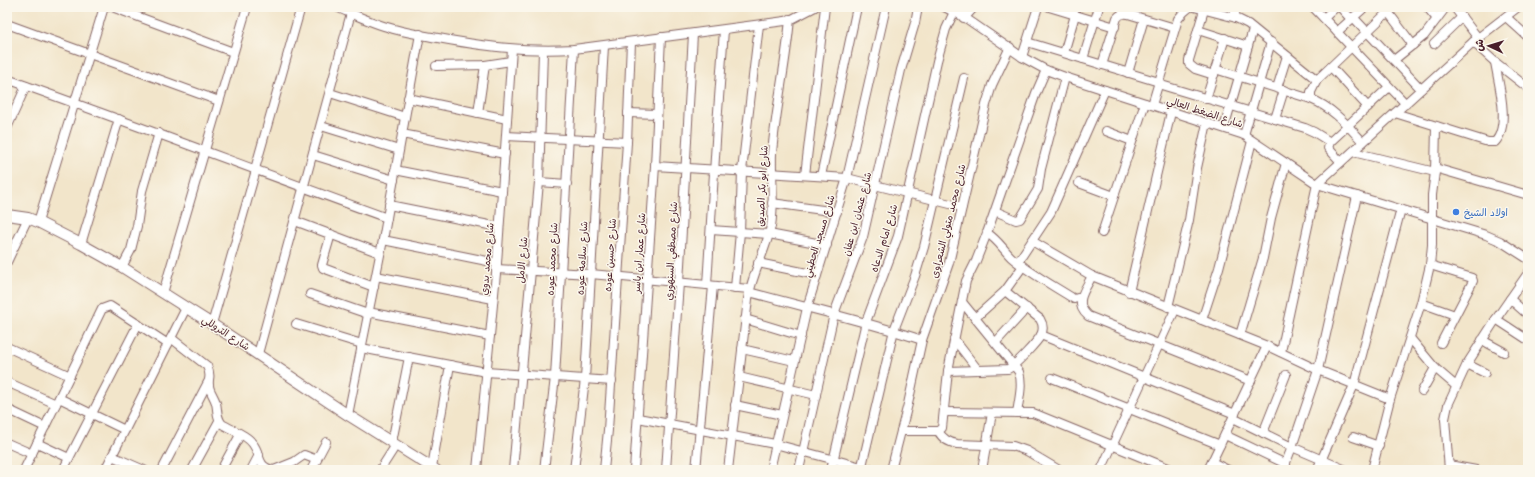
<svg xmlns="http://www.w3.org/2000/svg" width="1535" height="477" font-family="'Shantell Sans','Playpen Sans Arabic',sans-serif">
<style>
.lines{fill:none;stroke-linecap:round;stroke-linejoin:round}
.minor-casing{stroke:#856463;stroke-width:10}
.tertiary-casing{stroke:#856463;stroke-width:12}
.minor{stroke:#fff;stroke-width:8}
.tertiary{stroke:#fff;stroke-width:10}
.shop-dot{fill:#3f7fe0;stroke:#fbf7ec;stroke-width:1.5}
.labels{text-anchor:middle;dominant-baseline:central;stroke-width:3;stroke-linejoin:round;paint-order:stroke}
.street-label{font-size:10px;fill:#4a1f2b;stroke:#fbf7ec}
.shop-label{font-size:10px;fill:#366cbe;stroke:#fbf7ec;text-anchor:start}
</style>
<rect width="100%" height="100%" fill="#fbf7ec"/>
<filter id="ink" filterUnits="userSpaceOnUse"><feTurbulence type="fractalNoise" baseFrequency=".025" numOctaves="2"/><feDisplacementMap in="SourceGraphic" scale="8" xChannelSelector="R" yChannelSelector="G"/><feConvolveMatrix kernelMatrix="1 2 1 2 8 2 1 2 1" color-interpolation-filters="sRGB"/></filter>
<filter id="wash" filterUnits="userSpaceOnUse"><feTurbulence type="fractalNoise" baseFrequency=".012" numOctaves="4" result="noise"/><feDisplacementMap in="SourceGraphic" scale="16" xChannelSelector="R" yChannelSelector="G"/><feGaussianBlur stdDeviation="0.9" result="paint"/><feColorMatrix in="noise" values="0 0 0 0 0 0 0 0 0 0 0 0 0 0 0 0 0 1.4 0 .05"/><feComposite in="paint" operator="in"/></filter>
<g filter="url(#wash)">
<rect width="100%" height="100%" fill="#f2e5ca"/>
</g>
<g filter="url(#ink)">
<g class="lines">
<defs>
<g id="minor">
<path d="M112,7L233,52"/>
<path d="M336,7C353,14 370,22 387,27C402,32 417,34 432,37C481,46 524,52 574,49L785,21L792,19L815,7"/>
<path d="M944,7L964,17L1022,57L1046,70L1065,77L1244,135L1317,184L1486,235L1500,241L1528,259"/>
<path d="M1049,7L1115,27"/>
<path d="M1194,7L1236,18L1248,24L1317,80"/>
<path d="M1234,7L1236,18"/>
<path d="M1313,7L1406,104"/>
<path d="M1340,7L1351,19"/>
<path d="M1427,7L1437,19"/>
<path d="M1454,7L1478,38"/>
<path d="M1204,10L1189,60V64L1195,69L1214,75"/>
<path d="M1388,12L1413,45"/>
<path d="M1353,17L1421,89"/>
<path d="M1506,17L1528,37"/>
<path d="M1324,18L1336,7"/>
<path d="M7,24L219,101"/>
<path d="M1198,30L1248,46"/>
<path d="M1337,32L1365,7"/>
<path d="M1027,42L1159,82"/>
<path d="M1473,42L1495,62L1528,88"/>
<path d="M1434,44L1462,17"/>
<path d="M1064,53L1075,15"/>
<path d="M1022,57L1038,7"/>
<path d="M1083,59L1099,7"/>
<path d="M1394,60L1424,36L1446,7"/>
<path d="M1102,65L1117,18C1120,14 1123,13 1128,14L1175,28"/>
<path d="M436,66L485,65L511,61"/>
<path d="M1331,67L1368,107"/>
<path d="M1215,69L1311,99C1333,108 1347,125 1363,142"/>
<path d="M1128,73L1144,19"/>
<path d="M7,79C134,124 260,172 387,218"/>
<path d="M1158,84L1305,128L1314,132L1330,142"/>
<path d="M1277,88L1287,56"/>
<path d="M330,93L405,117"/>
<path d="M408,98L507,119"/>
<path d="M1206,99L1225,38"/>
<path d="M1311,99V92L1317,80L1393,7"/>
<path d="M1152,105L1178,19L1184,12L1190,7"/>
<path d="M478,113L485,65"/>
<path d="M628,113L657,114"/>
<path d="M1395,113L1488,142H1495C1511,125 1498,82 1495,62"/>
<path d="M1275,119L1284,90"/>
<path d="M321,126L399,150"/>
<path d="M7,128L26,86"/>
<path d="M1224,128L1253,29"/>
<path d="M1106,131L1132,141"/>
<path d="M402,134L505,154"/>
<path d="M1244,135L1271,42"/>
<path d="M506,136L627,142"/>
<path d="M1353,152L1435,172"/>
<path d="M313,155L394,180"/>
<path d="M1341,162L1328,148L1330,142L1389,87"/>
<path d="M655,166L847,178L962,207"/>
<path d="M1435,168L1528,195"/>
<path d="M255,169L301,7"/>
<path d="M395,170L502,191"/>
<path d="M805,175L825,7"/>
<path d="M821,176L857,7"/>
<path d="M539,182L567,184"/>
<path d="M1079,183L1114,196"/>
<path d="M772,203L837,212"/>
<path d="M389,205L499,227"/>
<path d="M995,211L1016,220L1020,219L1038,189L1041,169L1065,77"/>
<path d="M295,221L380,253"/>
<path d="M38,222L104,7"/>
<path d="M711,230L769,234L827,245"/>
<path d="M987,233C998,240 1002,248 1011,257C1028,272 1052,285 1071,297L1074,299L1081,297"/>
<path d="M1102,233L1145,103"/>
<path d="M331,234L322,265L323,268L374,287"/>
<path d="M383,240L497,263"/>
<path d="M1032,241L1092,276L1267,346L1318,370L1390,399"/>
<path d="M81,244L119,119"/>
<path d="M7,262L28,218"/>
<path d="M1018,262L1051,212L1105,90"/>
<path d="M758,263L817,275"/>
<path d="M1430,265L1472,278L1473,281L1441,343"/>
<path d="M122,267L131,250L137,226L142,191L159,133"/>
<path d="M496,269L591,274L749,289"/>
<path d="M376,276L493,299"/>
<path d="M1092,276C1085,290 1073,303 1088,316L1251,381"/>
<path d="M707,285L717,125L724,30"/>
<path d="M735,288L740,232L742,171L759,25"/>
<path d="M749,292C807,308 865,321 922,340"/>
<path d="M1129,292L1171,112"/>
<path d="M163,293L247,7"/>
<path d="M310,294L368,314"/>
<path d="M1510,299L1528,315"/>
<path d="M962,302L1019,372C1023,385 1019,399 1017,413"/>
<path d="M1421,303L1455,315"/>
<path d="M1168,307L1189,220L1197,168L1207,123"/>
<path d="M368,312L490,336"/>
<path d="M975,318L1005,291L1023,266"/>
<path d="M745,319L801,336"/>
<path d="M1496,319L1528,340"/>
<path d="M1202,320L1219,268L1252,141"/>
<path d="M212,324L256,170"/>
<path d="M296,324L362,344"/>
<path d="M1041,335L1235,414"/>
<path d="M1240,335L1263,258L1271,218L1286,163"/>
<path d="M171,338L207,366C212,377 208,376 209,385C209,391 214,396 216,403C218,411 216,417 222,424C232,430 247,435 253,444C262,456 256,466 273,470"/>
<path d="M1410,338L1435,368L1456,386"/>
<path d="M954,339L978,370"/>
<path d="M1482,340L1504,352"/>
<path d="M996,342L1027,308"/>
<path d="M7,347L70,376"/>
<path d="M361,348L486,372L612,381"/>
<path d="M742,349L794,361"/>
<path d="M1281,352L1317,184L1473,42L1518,7"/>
<path d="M258,354L351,13"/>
<path d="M1467,364L1485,373"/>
<path d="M948,371L1008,369C1015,366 1038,341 1041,335C1044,329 1043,324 1040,319L1005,291"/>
<path d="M739,377L816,395"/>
<path d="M1052,378L1220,445"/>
<path d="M7,382L56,404"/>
<path d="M1422,391L1435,368"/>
<path d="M59,398L125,430"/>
<path d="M735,405L782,415"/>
<path d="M7,409L45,427"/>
<path d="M944,412L1033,413L1173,470"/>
<path d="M348,415L383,240L420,34"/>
<path d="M638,418L775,444L873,470"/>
<path d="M1233,418L1292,447L1346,470"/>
<path d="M901,431H938L942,428L948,371L966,281L976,261L987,233L1036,93L1046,70"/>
<path d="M938,431C943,439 948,442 957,444L1013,446L1027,451L1059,470"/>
<path d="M1263,433L1286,375"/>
<path d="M1225,435L1286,464"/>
<path d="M1353,437L1379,446"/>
<path d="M392,442L409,357"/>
<path d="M7,443L32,454"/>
<path d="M37,443L69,458"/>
<path d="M112,456L144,470"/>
<path d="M1212,462L1228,470"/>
<path d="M1449,465L1476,470"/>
<path d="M432,467L450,365"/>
<path d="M24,470L102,309L110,306L168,344"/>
<path d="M63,470L138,324"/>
<path d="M105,470L186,308"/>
<path d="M162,470L208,382"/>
<path d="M192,470L219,421"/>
<path d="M221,470L240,435"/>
<path d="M251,470L259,455"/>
<path d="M274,470L294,462L304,455L317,460"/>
<path d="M311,470L326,442"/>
<path d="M380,470L396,445"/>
<path d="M477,470L497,263L512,49"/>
<path d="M513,470L539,182L543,51"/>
<path d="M544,470L555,377L574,49"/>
<path d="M574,470L585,379L604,46"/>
<path d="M604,470L608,430L627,142L631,42"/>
<path d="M634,470L655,166L661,37"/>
<path d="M666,470L679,283L693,34"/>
<path d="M696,470L713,286"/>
<path d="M728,470L748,299C752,273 766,251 771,226C775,202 771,177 772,153C776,108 786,64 790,19"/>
<path d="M770,470L807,308L847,178L886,7"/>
<path d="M799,470L834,314L863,237L901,70L915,23L918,7"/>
<path d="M831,470L866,322L898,236L937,61L946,29L954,12"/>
<path d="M861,470L894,330L915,276L924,247L964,78"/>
<path d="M891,470L908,404L922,340L949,263L986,105L992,85L1010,47"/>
<path d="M982,470L992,413"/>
<path d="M1101,470L1175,310"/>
<path d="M1208,470L1267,346"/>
<path d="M1283,470L1292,447L1318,370L1357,196"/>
<path d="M1317,470L1354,385L1401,209"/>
<path d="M1372,470L1390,399L1421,303L1430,265L1432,245V195L1435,172L1436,126"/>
<path d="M1449,470L1445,419L1448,405L1467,364L1496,319L1528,273"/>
</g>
<g id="tertiary">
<path d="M964,17L973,7"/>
<path d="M7,215L28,218L38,222L81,244L122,267L212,324L348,415L436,470"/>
</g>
</defs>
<use href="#minor" class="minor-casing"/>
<use href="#tertiary" class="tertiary-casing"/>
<use href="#minor" class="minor"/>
<use href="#tertiary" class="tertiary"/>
</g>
</g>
<circle class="shop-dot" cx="1456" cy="212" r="4"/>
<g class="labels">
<g class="street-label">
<text transform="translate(1205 112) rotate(18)">شارع الضغط العالي</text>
<text transform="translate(762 186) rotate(-87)">شارع ابو بكر الصديق</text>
<text transform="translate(857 214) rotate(-75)">شارع عثمان ابن عفان</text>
<text transform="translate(948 221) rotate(-76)">شارع محمد متولي الشعراوى</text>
<text transform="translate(819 236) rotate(-73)">شارع مسجد الحطيني</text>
<text transform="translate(884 238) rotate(-73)">شارع امام الدعاه</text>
<text transform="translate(671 251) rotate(-87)">شارع مصطفي السنهوري</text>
<text transform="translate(639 253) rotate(-86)">شارع عمار ابن ياسر</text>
<text transform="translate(610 255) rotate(-86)">شارع حسين عوده</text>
<text transform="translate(582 258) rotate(-87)">شارع سلامه عوده</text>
<text transform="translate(487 259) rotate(-85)">شارع محمد بدوي</text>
<text transform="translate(552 259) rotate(-87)">شارع محمد عوده</text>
<text transform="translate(522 260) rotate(-85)">شارع الامل</text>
<text transform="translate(226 333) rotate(33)">شارع التروللي</text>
</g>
<g class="shop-label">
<text x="1464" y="212">اولاد الشيخ</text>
</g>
</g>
<rect width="1535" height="477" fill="none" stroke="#fbf7ec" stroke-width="24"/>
<g transform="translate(1489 46) rotate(274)" stroke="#fbf7ec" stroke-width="3" paint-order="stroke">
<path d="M0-3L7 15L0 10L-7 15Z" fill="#4a1f2b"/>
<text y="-6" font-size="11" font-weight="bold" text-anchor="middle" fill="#4a1f2b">ش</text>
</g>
</svg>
